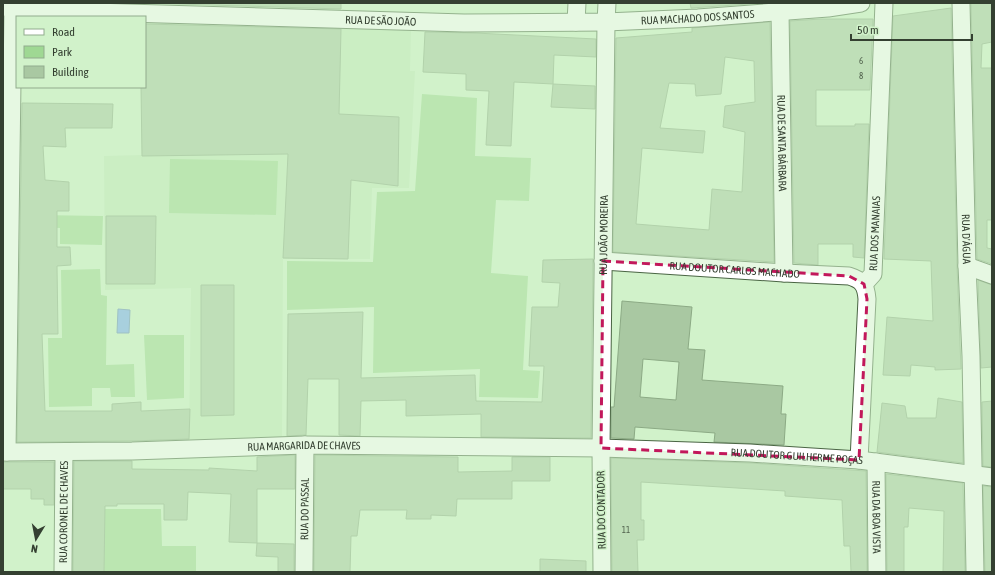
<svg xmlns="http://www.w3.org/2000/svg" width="995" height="575" font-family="'Asap Condensed',sans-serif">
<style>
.built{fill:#c3e8bb}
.green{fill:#9fd893}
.water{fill:#76a6f6;stroke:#6287bb}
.building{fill:#a9c8a2;stroke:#8caa85;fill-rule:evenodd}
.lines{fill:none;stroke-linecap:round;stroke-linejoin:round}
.minor-casing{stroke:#4a6544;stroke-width:19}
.minor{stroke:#fff;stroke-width:17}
.marked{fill:none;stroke:#c2185b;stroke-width:3;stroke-dasharray:8 5;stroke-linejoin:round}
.labels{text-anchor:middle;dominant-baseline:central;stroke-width:3;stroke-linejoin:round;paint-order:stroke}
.number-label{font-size:9px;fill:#51624d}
.street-label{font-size:11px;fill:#344031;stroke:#d1f2ca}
</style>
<rect width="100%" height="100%" fill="#d1f2ca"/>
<path class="built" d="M145,21L411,30L410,71H415L409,188H372L370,259H283L282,440L189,444L191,288L105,290L104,156L142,155L141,87H145Z"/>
<g class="green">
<path d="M422,94L477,98L475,156L531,158L529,201L496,200L491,273L528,276L523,370L540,371L538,398L479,397L480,369L373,373L374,307L287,310V261L373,262L377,192L415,191Z"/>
<path d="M170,159L278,161L276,215L169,213Z"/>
<path d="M39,215L103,216L102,245L60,244V228L40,227Z"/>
<path d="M100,269L101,295L107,296L106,365L134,364L135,397H111L110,388H92V406L49,407L48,338H62L61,270Z"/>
<path d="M144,335H184V398L147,400Z"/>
<path d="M104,509H161L162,546H196V572H104Z"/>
</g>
<path class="water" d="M118,309L130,310L129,333H117Z"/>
<g class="building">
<path d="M145,3H341V9Z"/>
<path d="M690,3H763L691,8Z"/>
<path d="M971,3H992V42L982,44L981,68H992V220H987V248L992,249V264L977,259Z"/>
<path d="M951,8L957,266L961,369L935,370V367L911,365L910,376L883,375L887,317L933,321L931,261L884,259L893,16Z"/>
<path d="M821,19H873L870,90H816V126H855V124H869L864,258L853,257V244H818V265L794,263L790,21Z"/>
<path d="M770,22L774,262L613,252L616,38L692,32V28ZM725,57L754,61L755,102L725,106L723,127L745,132L742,192L712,189L709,230L636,224L642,148L703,153L705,131L660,128L669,83L695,84L696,96L721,94Z"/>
<path d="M145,24L341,29L339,114L399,117L398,186L351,180L348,259L283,258L288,154L142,156L141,87H145Z"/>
<path d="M425,32L475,33L596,39V57L554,55L553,84L514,82L511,146L486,145L489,91L466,90V74L423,72Z"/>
<path d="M553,84L595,86V109L551,107Z"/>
<path d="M22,103L113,104L112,128H65L66,147L43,146L45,180L69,182V211H57V247H70L71,265L57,266L58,334H42L45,411H112V404L141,402V411L190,409L189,439L132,441L17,442Z"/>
<path d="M106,216H156L155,284H106Z"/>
<path d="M593,259L591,438L481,437V414L406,416V400L361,401L360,436L339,435V379H308L306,435L287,436L288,314L363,312L361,378L475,375L476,401L542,402L544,366H529L532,307H558L560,283L542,282L543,260Z"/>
<path d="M978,280L992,285V367L981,368Z"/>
<path d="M201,285H234V415L201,416Z"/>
<path d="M622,301L692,307L688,349L705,350L702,380L783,386L781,414H786L784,445L714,442L715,433L635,427L634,439L611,438V407H614ZM643,359L679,362L676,400L640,397Z"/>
<path d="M938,398L962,402L963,463L877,452L882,403L905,406L907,418H936Z"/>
<path d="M992,401V467L983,466L982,402Z"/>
<path d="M295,455V489H257V543L229,542L231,494L188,492L187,520H164V504H117V506H105L104,572H73L74,461H132V469L209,470V468L257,471V457Z"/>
<path d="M315,455L458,457V472L512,471V457H550V481H512V499H457L456,516L431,515V519H406L407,510H360L357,536H351L350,572H314Z"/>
<path d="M611,458L750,463L866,471L867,572H851L850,546H844L842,500L785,496V491L641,482V520H644V540H637L638,572H612Z"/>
<path d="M3,462H54V505H44V499H31V489H3Z"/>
<path d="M886,474L963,483L965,572H943L944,511L909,508L908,527H904V572H887Z"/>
<path d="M983,486L992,487V572H985Z"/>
<path d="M257,543L294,544V572H278V557L256,556Z"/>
<path d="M540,559L586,561V572H540Z"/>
</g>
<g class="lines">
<defs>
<g id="minor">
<path id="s1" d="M961,3L967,266L971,356L975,572"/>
<path id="s2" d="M3,7L93,12L464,23L606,22L698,18L828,8L861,3"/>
<path id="s3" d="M780,12L784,273"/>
<path d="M576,22L577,3"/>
<path id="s4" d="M603,261L784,273L849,276C862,280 866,285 867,299L859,460"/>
<path d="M967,266L992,275"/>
<path id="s5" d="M864,284L873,274L884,3"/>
<path id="s6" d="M3,452L132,451L305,445L601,448L750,453L859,460L992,477"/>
<path d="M7,452L13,8"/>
<path id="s7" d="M876,462L877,572"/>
<path id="s8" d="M63,572L64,452"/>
<path id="s9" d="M304,572L305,445"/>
<path id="s10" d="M602,572L601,448L606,22L607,3"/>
</g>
</defs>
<use href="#minor" class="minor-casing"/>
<use href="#minor" class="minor"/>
</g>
<path d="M0 0H995V575H0ZM603,261L849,276L864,284L867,299L859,460L601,448Z" fill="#d1f2ca" fill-opacity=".55" fill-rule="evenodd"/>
<path class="marked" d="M603,261L849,276L864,284L867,299L859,460L601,448Z"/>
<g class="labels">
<g class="number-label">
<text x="861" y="61">6</text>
<text x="861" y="76">8</text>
<text x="626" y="530">11</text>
</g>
<g class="street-label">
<text stroke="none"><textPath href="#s2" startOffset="695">RUA MACHADO DOS SANTOS</textPath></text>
<text stroke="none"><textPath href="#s2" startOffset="378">RUA DE SÃO JOÃO</textPath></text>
<text stroke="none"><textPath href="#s3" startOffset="131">RUA DE SANTA BÁRBARA</textPath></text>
<text stroke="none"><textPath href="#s5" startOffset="54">RUA DOS MANAIAS</textPath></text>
<text stroke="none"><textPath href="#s10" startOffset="337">RUA JOÃO MOREIRA</textPath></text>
<text stroke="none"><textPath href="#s1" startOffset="236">RUA D'ÁGUA</textPath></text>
<text stroke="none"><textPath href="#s4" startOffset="132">RUA DOUTOR CARLOS MACHADO</textPath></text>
<text stroke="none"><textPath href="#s6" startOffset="301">RUA MARGARIDA DE CHAVES</textPath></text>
<text stroke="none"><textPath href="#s6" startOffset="794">RUA DOUTOR GUILHERME POÇAS</textPath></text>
<text stroke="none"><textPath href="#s9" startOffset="63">RUA DO PASSAL</textPath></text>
<text transform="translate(601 510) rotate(-91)">RUA DO CONTADOR</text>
<text stroke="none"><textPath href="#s8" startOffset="60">RUA CORONEL DE CHAVES</textPath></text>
<text stroke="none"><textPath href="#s7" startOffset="55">RUA DA BOA VISTA</textPath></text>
</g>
</g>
<rect width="995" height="575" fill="none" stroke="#344031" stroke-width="8"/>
<rect x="16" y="16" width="130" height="72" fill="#d1f2ca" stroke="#92ab8d"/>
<rect x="24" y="29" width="20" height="6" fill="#ffffff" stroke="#92ab8d"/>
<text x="52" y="36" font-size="12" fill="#344031">Road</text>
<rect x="24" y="46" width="20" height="12" fill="#9fd893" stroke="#92ab8d"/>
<text x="52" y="56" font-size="12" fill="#344031">Park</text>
<rect x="24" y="66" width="20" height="12" fill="#a9c8a2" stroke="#92ab8d"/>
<text x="52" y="76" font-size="12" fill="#344031">Building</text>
<g transform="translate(36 539) rotate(190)" stroke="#d1f2ca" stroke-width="3" paint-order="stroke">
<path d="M0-3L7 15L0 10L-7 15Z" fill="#344031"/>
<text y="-6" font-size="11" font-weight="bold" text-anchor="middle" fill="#344031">N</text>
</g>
<path d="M851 34v6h121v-6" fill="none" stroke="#344031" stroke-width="2"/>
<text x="857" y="34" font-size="12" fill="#344031" stroke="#d1f2ca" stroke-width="3" paint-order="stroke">50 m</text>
</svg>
